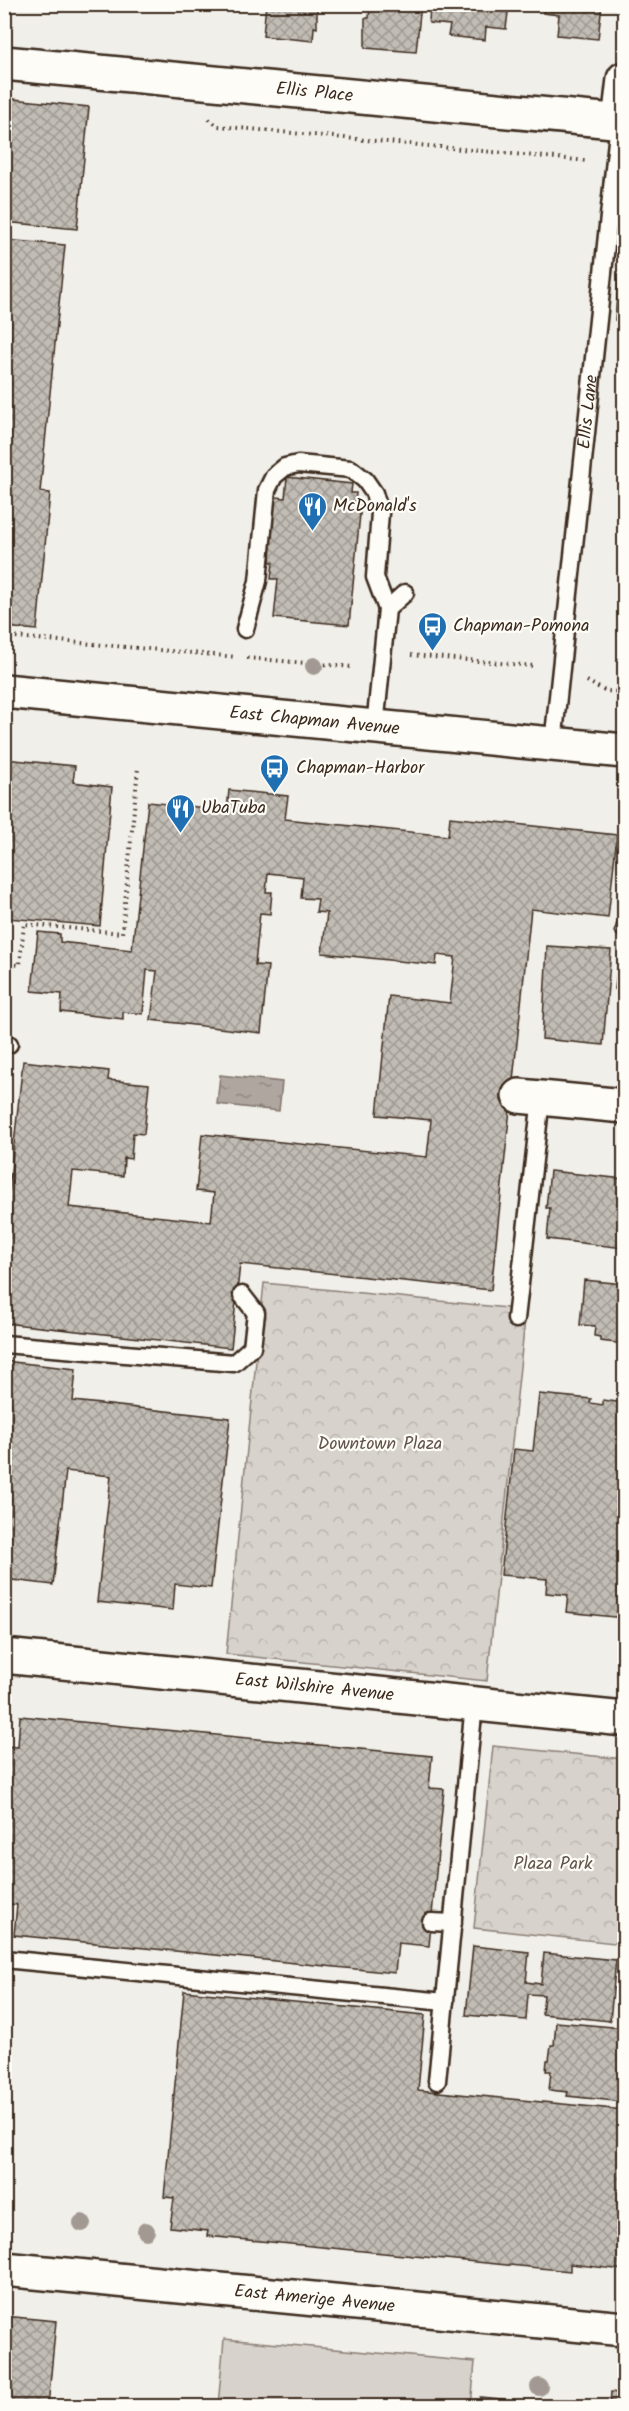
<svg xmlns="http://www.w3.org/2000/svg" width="629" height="2411" font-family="Kalam,sans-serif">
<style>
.green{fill:#d7d2cc;stroke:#897e75;stroke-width:1.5}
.park{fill:url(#park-crowns);stroke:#897e75;stroke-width:1.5}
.water{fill:url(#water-ripples);stroke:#80746b;stroke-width:1.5}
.building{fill:url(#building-cross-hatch);stroke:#3b2a1e;stroke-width:1.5}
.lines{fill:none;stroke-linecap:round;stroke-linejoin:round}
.service-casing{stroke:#3b2a1e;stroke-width:21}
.minor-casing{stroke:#3b2a1e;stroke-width:38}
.secondary-casing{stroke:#3b2a1e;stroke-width:38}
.path{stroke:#3b2a1e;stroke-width:4;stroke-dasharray:1.5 4.5;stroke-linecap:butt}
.service{stroke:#fdfcf7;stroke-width:16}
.minor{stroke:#fdfcf7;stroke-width:33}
.secondary{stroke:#fdfcf7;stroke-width:33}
.tree{fill:#a29a92}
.labels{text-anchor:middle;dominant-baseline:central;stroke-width:4.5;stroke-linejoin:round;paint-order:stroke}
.street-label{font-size:18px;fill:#3b2a1e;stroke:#fdfcf7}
.poi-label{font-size:18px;fill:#3b2a1e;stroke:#fdfcf7;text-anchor:start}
.park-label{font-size:18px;fill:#62544a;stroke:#fdfcf7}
</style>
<defs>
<pattern id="park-crowns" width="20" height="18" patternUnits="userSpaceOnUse" patternTransform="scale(1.5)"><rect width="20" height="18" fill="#d7d2cc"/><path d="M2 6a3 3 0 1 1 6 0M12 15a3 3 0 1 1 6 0" fill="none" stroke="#b9b4af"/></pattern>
<pattern id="water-ripples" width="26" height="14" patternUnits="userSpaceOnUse" patternTransform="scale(1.5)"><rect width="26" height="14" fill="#aea69f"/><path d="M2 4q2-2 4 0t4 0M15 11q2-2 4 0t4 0" fill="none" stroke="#8f8781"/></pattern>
<pattern id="building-cross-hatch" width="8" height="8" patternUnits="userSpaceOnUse" patternTransform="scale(1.5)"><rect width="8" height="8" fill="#c1bcb4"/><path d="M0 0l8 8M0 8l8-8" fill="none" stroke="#9e9992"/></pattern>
</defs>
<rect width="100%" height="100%" fill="#f1efea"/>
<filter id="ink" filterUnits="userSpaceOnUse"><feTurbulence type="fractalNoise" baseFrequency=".0167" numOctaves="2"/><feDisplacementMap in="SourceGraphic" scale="12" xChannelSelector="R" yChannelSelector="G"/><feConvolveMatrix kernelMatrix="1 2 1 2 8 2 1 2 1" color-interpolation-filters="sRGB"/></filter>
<g filter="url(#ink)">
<path class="green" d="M224,2339L475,2362L471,2406H218Z"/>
<g class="park">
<path d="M264,1283L526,1310L487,1681L226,1654Z"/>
<path d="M493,1746L624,1759V1944L474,1928Z"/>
</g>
<path class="water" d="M220,1075L282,1082L279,1111L217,1104Z"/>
<g class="building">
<path d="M266,4H317V28L314,27L313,41L263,36Z"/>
<path d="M370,4H421L416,52L365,48V18H369Z"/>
<path d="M430,4H509L506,29L486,27L485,40L448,36L450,25L429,23Z"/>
<path d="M544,4H602L598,39L557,35L559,15L543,13Z"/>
<path d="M4,98L89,107L77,229L4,222Z"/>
<path d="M4,240L65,245L40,492L50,493L37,630L4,627Z"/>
<path d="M620,263H624V321L615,320Z"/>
<path d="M287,477L352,484L351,493H356L355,504H361L349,625L274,618L278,579H271L273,562H270V558L263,557L269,496L285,498Z"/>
<path d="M4,759L75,766L73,782L112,787L100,926L8,918L4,948Z"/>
<path d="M229,790L288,796L285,819L448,836L450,817L617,835L608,918L531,909L491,1290L240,1264L231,1348L4,1323V1236L23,1061L109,1071L108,1080L149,1084L144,1134L133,1133L131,1159L124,1158L123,1176L73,1171L69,1207L211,1222L214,1193L196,1191L202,1134L427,1157L431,1120L377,1115L389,996L450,1003L455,957L437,955L436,965L322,953L327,913L316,912L318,899L301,898L303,877L268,873L266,892H272L270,914L260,913L255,965L268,966L261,1033L151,1020L157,971L147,970L143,1014L123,1012V1019L61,1012L62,994L32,991L38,932L60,934V942L132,950L148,802L227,810Z"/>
<path d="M624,864V990L615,989L621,939L614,932L620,914Z"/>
<path d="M547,946L611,950L603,1045L542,1039Z"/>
<path d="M550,1171L624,1179V1248L547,1239L550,1208H546Z"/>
<path d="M584,1280L624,1284V1344L600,1341V1337L594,1336L595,1326L580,1325Z"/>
<path d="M4,1361L76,1369L73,1401L230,1418L211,1588L175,1584L173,1610L97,1602L111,1476L66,1471L53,1585L4,1579Z"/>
<path d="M539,1394L591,1399L590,1403L603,1405V1400L624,1403V1618L566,1612L568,1595L546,1593L547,1579L501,1575L514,1449L533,1451Z"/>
<path d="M20,1716L432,1756L429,1788L444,1789L429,1946L398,1943L395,1973L14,1935L17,1905L4,1903V1746L18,1747Z"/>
<path d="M473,1946L529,1952L526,1982L541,1984L544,1953L616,1960L610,2021L542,2014L544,1995L528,1994L526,2020L466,2015Z"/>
<path d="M184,1991L425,2015L418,2090L624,2110V2270L570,2264V2271L207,2236L208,2231L170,2227L174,2198L164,2197Z"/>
<path d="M556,2022L624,2028V2102L567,2096L568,2092L549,2090L551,2071H546L547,2060H549L551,2045H554Z"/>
<path d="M4,2316L56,2321L48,2406H4Z"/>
<path d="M611,2392L624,2394V2406H610Z"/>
<path d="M480,2397L542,2403L541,2406H479Z"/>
</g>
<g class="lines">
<defs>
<g id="service">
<path d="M245,629L258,581L267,490L274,476L285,467L298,464L351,469L365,480L374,493L380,513L375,577L387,609"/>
<path d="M375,727L387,609L405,593"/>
<path id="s1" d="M553,744L619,122"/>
<path d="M4,1043L9,1044"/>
<path d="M516,1319L541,1098"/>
<path d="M4,1344L234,1363L252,1347L256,1313L242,1295"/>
<path d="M431,1922L453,1923"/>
<path d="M4,1959L445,2002"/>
<path d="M437,2081L474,1704"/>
</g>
<g id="minor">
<path id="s2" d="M4,63L624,122"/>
<path d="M619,122L624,79"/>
<path d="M519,1096L624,1106"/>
<path id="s3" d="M4,1656L624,1719"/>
<path id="s4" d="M4,2269L624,2329"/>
</g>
<g id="secondary">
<path id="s5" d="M4,691L624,751"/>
</g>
</defs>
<use href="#service" class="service-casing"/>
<use href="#minor" class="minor-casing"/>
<use href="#secondary" class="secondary-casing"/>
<g class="path">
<path d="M209,119L218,126L588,161"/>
<path d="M4,636L237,657"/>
<path d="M411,655L534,666"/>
<path d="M247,658L353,667"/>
<path d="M587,681L605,691L624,692"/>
<path d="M4,963L20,965L24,924L122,933L138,768"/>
</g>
<use href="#service" class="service"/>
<use href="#minor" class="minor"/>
<use href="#secondary" class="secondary"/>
</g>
<g class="tree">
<circle cx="314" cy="666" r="9"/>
<circle cx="82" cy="2223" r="9"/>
<circle cx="146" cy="2231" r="9"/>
<circle cx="539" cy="2387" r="9"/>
</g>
</g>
<defs>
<symbol id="restaurant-pin" viewBox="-11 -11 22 30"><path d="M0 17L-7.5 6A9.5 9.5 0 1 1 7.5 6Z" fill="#1f6fb2" stroke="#fdfcf7"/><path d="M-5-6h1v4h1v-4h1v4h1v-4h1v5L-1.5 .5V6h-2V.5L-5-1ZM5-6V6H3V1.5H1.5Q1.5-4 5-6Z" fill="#fff"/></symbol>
<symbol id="bus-pin" viewBox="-11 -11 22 30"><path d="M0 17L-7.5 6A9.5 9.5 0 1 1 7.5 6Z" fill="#1f6fb2" stroke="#fdfcf7"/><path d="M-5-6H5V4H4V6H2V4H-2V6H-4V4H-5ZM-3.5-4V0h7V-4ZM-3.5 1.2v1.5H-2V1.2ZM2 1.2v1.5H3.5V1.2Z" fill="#fff"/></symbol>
</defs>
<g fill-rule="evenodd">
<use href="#restaurant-pin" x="296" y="490" width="33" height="45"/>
<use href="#bus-pin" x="416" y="610" width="33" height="45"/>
<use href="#bus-pin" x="258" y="752" width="33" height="45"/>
<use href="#restaurant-pin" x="164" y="792" width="33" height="45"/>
</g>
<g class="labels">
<g class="street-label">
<text stroke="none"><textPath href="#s2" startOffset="312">Ellis Place</textPath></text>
<text stroke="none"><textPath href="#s1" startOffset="334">Ellis Lane</textPath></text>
<text stroke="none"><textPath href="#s5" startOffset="312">East Chapman Avenue</textPath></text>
<text stroke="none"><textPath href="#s3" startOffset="312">East Wilshire Avenue</textPath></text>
<text stroke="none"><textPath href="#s4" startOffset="312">East Amerige Avenue</textPath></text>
</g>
<g class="poi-label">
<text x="333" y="506">McDonald's</text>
<text x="453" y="626">Chapman-Pomona</text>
<text x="296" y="768">Chapman-Harbor</text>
<text x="201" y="808">UbaTuba</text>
</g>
<g class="park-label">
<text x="380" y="1444">Downtown Plaza</text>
<text x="553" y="1864">Plaza Park</text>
</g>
</g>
<rect width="629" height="2411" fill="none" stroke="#fdfcf7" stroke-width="24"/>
<rect x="12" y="12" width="605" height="2387" fill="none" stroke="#3b2a1e" stroke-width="2" filter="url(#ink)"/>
</svg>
